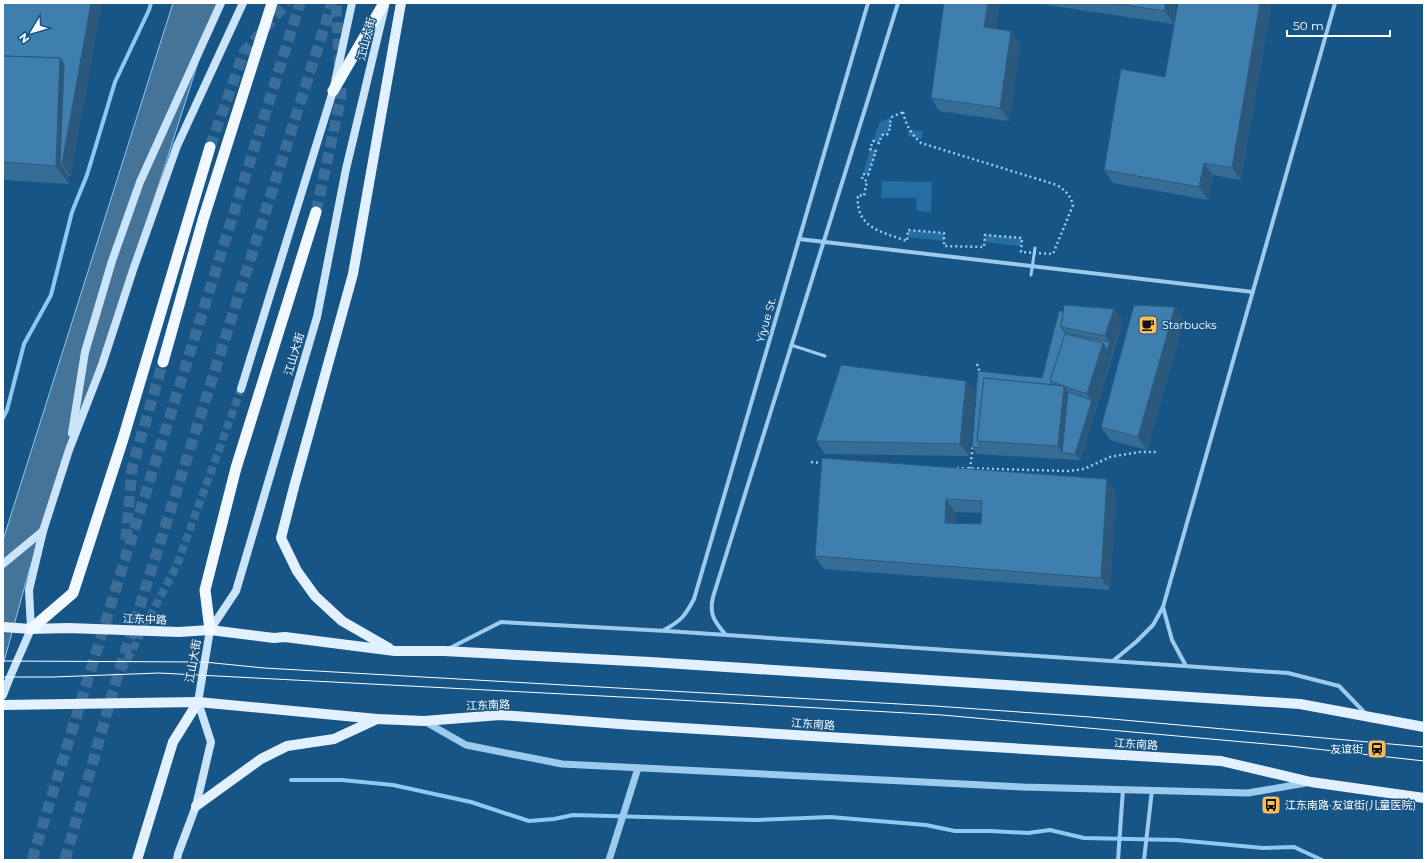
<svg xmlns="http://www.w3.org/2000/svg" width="1427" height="863" font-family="Montserrat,'Noto Sans SC',sans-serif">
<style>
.green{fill:#266da4}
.water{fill:#467398;stroke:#8fc8f0}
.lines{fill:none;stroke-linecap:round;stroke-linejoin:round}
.stream{stroke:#8fc8f0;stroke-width:4}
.secondary-tunnel{stroke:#3a6e98;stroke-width:8;stroke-dasharray:8 4;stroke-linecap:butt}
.trunk-tunnel{stroke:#3a6e98;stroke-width:11;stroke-dasharray:11 5.5;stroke-linecap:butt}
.path{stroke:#9dcbed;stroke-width:2.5;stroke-dasharray:2 3;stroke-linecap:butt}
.service{stroke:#9dcbed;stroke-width:3}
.minor{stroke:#9dcbed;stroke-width:4}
.tertiary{stroke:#9dcbed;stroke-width:7}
.secondary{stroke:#cae4fa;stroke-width:8}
.primary{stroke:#e3f1ff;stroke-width:10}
.trunk{stroke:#f1f8ff;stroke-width:11}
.tram{stroke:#fff;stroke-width:1}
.wall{fill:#366d97;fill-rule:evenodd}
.shaded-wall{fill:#2c597b}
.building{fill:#3f7fb0;stroke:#2c597b;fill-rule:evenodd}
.labels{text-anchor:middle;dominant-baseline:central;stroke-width:3;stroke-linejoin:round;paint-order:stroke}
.street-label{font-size:11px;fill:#fff;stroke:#175586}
.poi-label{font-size:11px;fill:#fff;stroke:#175586;text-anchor:start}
</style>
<rect width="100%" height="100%" fill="#175586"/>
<g class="green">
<path d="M892,117L889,125L891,126L887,135H882L879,143L873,141L880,122Z"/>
<path d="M908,130L923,131L922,139L908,136Z"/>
<path d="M870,149L876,151L868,175L863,174Z"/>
<path d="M882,181L932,182L931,212L917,211L916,198H881Z"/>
<path d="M908,230L944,233V241L908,237Z"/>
<path d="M985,235L1022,238L1021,246L984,242Z"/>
</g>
<path class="water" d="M173,3H217L162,175L29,571L3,665V540Z"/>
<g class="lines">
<g class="stream">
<path d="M3,418L7,410L24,344L51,295L72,212L87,175L115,82L149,10L151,3"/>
<path d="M291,780H342L393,785L471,802L529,821L554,819L573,815L755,820L830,817L926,825L955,831H990L1028,833L1050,830L1084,838L1177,840L1263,848L1294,847L1322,860"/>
</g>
<path class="secondary-tunnel" d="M116,681L177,565L241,389"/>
<g class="trunk-tunnel">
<path d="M210,147L244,52L287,3"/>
<path d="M316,212L341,97L336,3"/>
<path d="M126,540L132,468L163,362"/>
<path d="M32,860L125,559L300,3"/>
<path d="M65,860L116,681L332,3"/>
</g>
<g class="path">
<path d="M903,112C906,125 911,134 921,143L1057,185C1066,191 1070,195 1073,205L1053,254L1021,252L1022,238L985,235L984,247L944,246V233L908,230L907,241C882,232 855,228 858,195L864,196L867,181L862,179L863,174L868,175L876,151L870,149L873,141L879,143L882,135H887L891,126L889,125L892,117Z"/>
<path d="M977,364L980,373"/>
<path d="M811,462L824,463"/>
<path d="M957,468L1068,471L1084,469L1110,457L1121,455L1140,452H1156"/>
<path d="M970,469L973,445"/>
</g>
<g class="service">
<path d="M1031,275L1035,248"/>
<path d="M791,345L825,356"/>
</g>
<g class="minor">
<path d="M799,239L1253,292"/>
<path d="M1163,607L1335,3"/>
<path d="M664,630C681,621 685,616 694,599L868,3"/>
<path d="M725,634C714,621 709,614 713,597L898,3"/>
<path d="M448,649L501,622L667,631L1288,673L1339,686L1366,714"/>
<path d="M1113,661L1136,642L1153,625L1163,607L1172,640L1186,666"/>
<path d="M1118,860L1123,789"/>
<path d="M1144,860L1152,790"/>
</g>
<g class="tertiary">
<path d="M424,721L466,745L562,764L1023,787L1248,793L1306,783"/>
<path d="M609,860L638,768"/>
</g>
<g class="secondary">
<path d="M241,389L333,91L352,3"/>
<path d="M72,433L85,352L112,261L140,182L221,3"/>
<path d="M3,564L43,531"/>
<path d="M3,695L10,677L31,629L29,590L43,531L69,450L102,365L133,270L177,146L243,3"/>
<path d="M177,860L178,854L196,806L211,742L198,702L210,630L236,591L317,317L346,169L385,6"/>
</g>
<g class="primary">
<path d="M3,627L31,629L68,628L179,632L210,630L274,638L285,637L395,651H444L650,662L1300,704L1424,727"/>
<path d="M389,648L342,621L315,596L297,571L281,538L294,487L353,274L401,3"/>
<path d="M3,705L198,702L377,719L424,721L500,715L633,725L1221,761L1311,782L1424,798"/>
<path d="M196,806L261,759L287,746L334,739L377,719"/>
<path d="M137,860L173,742L198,702"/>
</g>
<g class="trunk">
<path d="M333,91L384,3"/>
<path d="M163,362L203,220L272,3"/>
<path d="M31,629L73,593L123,439L210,147"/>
<path d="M210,630L205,590L236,468L316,212"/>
</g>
<g class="tram">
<path d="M3,661L204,662L264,668L935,706L1090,717L1424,747"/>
<path d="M3,677H53L159,673L660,699L942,715L1289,746L1424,761"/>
</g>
</g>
<g class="wall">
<path d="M3,3L71,176H69V184L3,180Z"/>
<path d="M944,3H999L995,29L1011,31L1020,44L1009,121L939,111L931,98Z"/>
<path d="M1034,3H1175L1174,24Z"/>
<path d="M1178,3H1271L1241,180L1213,175L1208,200L1113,183L1104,170L1165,77Z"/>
<path d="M1114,309L1123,322L1080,460L977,454L972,447L978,371L1042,378L1063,311Z"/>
<path d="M1184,320L1147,450L1110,440L1101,427Z"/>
<path d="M966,381L975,393L969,456L825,454L816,441Z"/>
<path d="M822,458L1116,492L1110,590L824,569L815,556ZM955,512L982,513L981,524L955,523Z"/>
</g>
<g class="shaded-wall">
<path d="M91,3H102L71,176L62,164H60L69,176V184L56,166L60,58Z"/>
<path d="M988,3H999L993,40L984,27Z"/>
<path d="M1165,3H1175L1174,24L1165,11Z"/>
<path d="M1260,3H1271L1241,180L1232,168Z"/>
<path d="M1011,31L1020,44L1009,121L1000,108Z"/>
<path d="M1204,163L1213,175L1208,200L1199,187Z"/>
<path d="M1175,307L1184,320L1147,450L1138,437Z"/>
<path d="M1114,309L1123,322L1114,348L1105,336Z"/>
<path d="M1110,342L1114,348L1096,407L1087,394L1103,343Z"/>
<path d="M966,381L975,393L969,456L960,444Z"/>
<path d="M1064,386L1073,399L1062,453L1058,446Z"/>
<path d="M1092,400L1096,407L1080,460L1075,454Z"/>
<path d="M1107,479L1116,492L1110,590L1101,578Z"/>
<path d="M946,499L955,512L954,535L945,523Z"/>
</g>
<g class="building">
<path d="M3,3H91L62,164H60L64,64L60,58L3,56Z"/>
<path d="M944,3H988L984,27L1011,31L1000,108L931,98Z"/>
<path d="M1112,3H1165V11Z"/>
<path d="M1178,3H1260L1232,168L1204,163L1199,187L1104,170L1121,69L1165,77Z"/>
<path d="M3,56L60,58L56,166L3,162Z"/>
<path d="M1064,305L1114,309L1105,336L1061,327Z"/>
<path d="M1134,305L1175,307L1138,437L1101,427Z"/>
<path d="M1059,311H1063L1061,327L1065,333L1110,342L1107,350L1103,343L1065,334L1050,381L1053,385L984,378L977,441L981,448L972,447L978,371L1042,378Z"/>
<path d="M1065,334L1103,343L1087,394L1064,386L1058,446L977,441L984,378L1064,386L1050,381Z"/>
<path d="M841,365L966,381L960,444L816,441Z"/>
<path d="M1068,392L1092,400L1075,454L1062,453Z"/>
<path d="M822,458L1107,479L1101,578L815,556ZM946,499L982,501L981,524L945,523Z"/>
</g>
<defs>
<symbol id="cafe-square" viewBox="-11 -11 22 22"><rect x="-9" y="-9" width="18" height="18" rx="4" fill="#ffbc59" stroke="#175586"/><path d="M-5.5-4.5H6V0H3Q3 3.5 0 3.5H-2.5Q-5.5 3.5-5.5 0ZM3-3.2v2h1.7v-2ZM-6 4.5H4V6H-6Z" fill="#111"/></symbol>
<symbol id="station-square" viewBox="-11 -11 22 22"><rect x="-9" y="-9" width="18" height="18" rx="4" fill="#ffbc59" stroke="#175586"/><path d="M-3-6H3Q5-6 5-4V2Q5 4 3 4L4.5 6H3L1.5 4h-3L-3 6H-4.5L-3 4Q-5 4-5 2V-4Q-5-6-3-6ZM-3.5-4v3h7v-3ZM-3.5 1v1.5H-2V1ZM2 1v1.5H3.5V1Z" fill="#111"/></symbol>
<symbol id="bus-square" viewBox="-11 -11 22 22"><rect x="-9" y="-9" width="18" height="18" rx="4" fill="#ffbc59" stroke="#175586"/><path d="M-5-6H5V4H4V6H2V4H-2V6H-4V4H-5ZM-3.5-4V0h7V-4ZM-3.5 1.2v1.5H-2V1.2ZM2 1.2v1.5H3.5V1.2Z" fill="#111"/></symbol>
</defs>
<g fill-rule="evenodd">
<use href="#cafe-square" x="1137" y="314" width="22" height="22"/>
<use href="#station-square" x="1366" y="738" width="22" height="22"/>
<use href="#bus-square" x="1260" y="794" width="22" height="22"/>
</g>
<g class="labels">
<g class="street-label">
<text transform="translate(366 39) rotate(-76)">江山大街</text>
<text transform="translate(766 320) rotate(-74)">Yiyue St.</text>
<text transform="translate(294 354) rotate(-74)">江山大街</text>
<text transform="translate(145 619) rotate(2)">江东中路</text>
<text transform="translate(193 661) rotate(-80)">江山大街</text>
<text transform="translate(488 705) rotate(-2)">江东南路</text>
<text transform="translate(813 724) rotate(4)">江东南路</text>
<text transform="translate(1136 744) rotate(4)">江东南路</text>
</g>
<g class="poi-label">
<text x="1162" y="325">Starbucks</text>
<text x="1363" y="749" text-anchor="end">友谊街</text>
<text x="1285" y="805">江东南路·友谊街(儿童医院)</text>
</g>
</g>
<rect width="1427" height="863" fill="none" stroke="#ffffff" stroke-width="8"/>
<g transform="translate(32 32) rotate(232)" stroke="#175586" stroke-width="3" paint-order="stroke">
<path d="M0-3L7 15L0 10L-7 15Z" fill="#ffffff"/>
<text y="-6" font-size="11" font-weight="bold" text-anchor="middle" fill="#ffffff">N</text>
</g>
<path d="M1287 30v6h103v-6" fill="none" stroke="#ffffff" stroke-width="2"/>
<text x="1293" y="30" font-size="12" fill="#ffffff" stroke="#175586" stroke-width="3" paint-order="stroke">50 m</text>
</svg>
